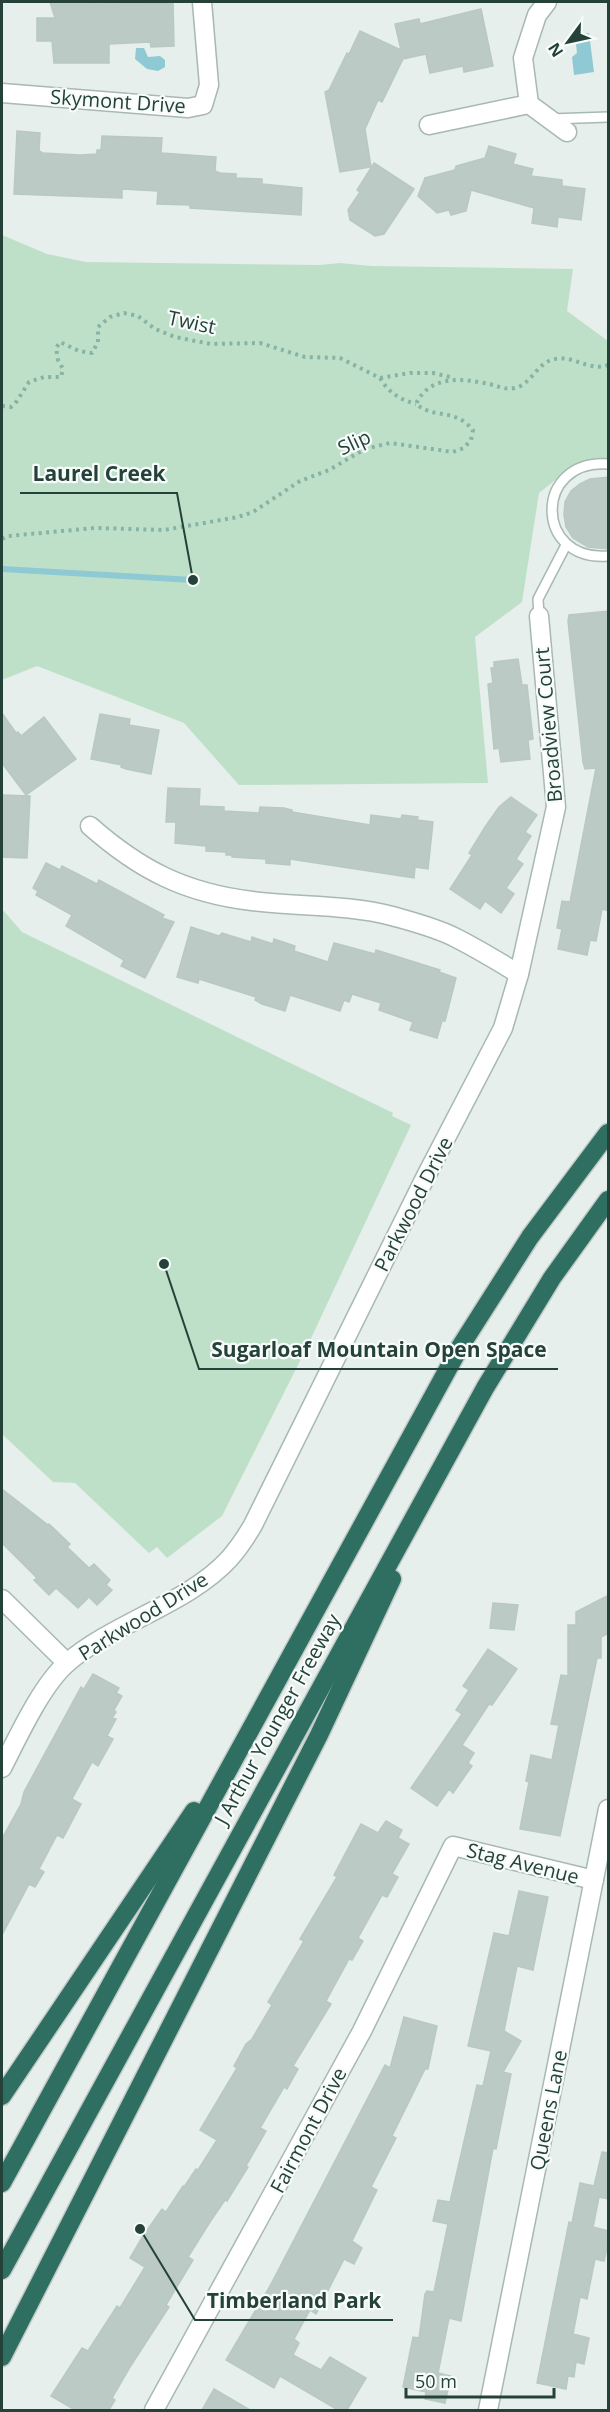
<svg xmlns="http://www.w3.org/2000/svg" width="610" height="2412" font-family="'Open Sans',sans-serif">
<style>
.green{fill:#bfe0c8}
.water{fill:#8ec9d4}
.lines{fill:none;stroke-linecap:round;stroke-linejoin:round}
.stream{stroke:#8ec9d4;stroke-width:6}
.building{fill:#bbcac4;stroke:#b8c9c2;stroke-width:1.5}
.service-casing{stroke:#a8b8b2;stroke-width:12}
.minor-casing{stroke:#a8b8b2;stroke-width:21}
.motorway-casing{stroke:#c2cac8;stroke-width:21}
.path{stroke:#86b3a5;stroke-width:4;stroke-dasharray:3 4.5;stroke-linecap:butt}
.service{stroke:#fff;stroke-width:9}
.minor{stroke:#fff;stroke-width:18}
.motorway{stroke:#2f6f62;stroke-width:18}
.labels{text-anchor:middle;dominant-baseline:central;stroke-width:4.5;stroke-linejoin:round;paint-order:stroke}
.street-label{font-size:20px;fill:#24423a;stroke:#f7fbf9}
.leader{fill:none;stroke:#24423a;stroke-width:2}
.callout-dot{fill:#24423a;stroke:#f7fbf9;stroke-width:2}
.callout-label{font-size:21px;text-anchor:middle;font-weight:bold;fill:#24423a;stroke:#f7fbf9;stroke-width:4.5;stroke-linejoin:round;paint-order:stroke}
</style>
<rect width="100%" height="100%" fill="#e6efeb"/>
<g class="green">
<path d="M2,235L47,254L86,262L320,265L340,263L371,266L573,269L567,311L608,341V459C585,452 556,480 539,493L522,602L475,637L488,783L239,785L184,723L37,666L2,680Z"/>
<path d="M2,909L22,932L393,1113L392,1116L411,1125L306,1349L222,1516L167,1558L157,1547L149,1553L75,1483L53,1482L2,1434Z"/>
</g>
<g class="water">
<path d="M589,33L594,72L574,75L572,57L577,53L575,35Z"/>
<path d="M136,48H144L148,57L160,56L165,60V67L158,71L147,69L135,59Z"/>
</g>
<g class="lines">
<path class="stream" d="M2,569L193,580"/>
</g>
<g class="building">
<path d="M50,2L173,3L174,46L151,47L150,42L109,44V63H54L52,41H37V18H55Z"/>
<path d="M481,9L493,66L464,72L463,66L430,73L426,54L403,59L382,102L378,100L365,129L371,167L340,172L325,92L329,90L347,53L349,54L360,31L401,50L395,24L419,19L420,24Z"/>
<path d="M17,131L40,133L39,151L43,153L80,155L97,154V150H101L102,136L162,138L161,153L216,157L215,171L220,173L236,174V178L262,179V184L302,188L301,215L190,208V205L157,204L158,191L122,189V198L14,194Z"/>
<path d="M489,146L516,154L513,164L533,169L531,176L562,180V186L585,189L581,220L558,217L557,227L532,223L534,208L471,190L466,211L451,215L449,210L437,213L418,196L425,178L455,170L456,166L485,158Z"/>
<path d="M374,163L414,189L384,234L375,236L350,220L348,210L360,192L357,190Z"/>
<path d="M609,477V549L588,547L573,538L566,527L564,515L565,502L571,491L580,484L590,479Z"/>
<path d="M609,611V911L602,909L596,941L590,940L587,955L558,949L562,929L557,928L562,901L570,902L596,768L585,769L583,762L568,621L569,615Z"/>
<path d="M518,659L522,685H527L533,739L528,740L530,759L501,762L499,748L494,749L488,684L493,683L491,668H494V662Z"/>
<path d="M2,713L16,733L18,732L21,736L44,717L76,759L26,795L2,763Z"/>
<path d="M100,714L130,719L129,725L159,730L151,774L126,769L121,767L122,765L91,759Z"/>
<path d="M168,788L200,789L199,806L224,807V811L259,813L260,807L284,808L292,810V812L370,825L371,815L401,819L402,815L418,817L417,820L433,822L428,869L415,867L414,878L290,859V865L266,863V859L232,857V855H226V852L206,851V846L175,843L176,822H166Z"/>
<path d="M2,795L30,796L27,858L2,857Z"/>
<path d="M511,797L537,815L525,832L531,836L516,859L523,864L506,888L514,894L501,913L485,901L480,909L450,889L472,855L469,853L485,827L499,807Z"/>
<path d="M46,863L60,870L62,866L97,884L99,880L164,915L162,918L174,922L145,978L121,966L124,960L66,926L72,915L36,895L38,891L33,888Z"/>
<path d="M191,927L219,936L222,933L251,942L252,937L273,944L274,939L295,946L294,951L328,962L334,943L375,954L376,950L440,970L439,972L456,978L445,1021H442L437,1038L410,1030L413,1022L379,1010L381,1003L352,994L349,1002L344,1000L340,1011L290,995L285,1011L262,1004L255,1000L256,997L215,984L199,979L198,983L177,977Z"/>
<path d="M2,1489L48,1525L49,1524L70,1544L67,1547L89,1568L94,1564L110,1580L106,1585L112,1590L97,1605L89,1597L78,1608L56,1588L49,1595L34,1580L37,1578L2,1543Z"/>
<path d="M609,1595V1633L601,1637V1658H597L560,1836L520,1829L529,1782L526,1781L531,1755L552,1760L559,1725L551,1724L561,1675L568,1676V1625H576V1612Z"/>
<path d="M493,1603L518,1605L514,1630L490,1628Z"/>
<path d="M488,1649L517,1669L492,1705L489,1704L462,1745L474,1753L468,1763L472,1766L453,1793L449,1789L437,1806L411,1788L462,1714L456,1710L469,1690L463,1686Z"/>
<path d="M93,1674L119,1688L116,1693L122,1696L114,1710L116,1712L112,1718L116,1719L107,1736L113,1739L98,1766L92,1762L72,1799L81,1804L63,1838L57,1835L39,1869L44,1872L35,1887L29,1884L2,1935V1844L4,1835L21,1804L24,1792L81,1687L84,1689Z"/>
<path d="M386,1821L402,1830L398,1838L409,1844L392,1874L398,1877L387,1897L382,1895L358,1938L363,1941L352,1960L349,1959L326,2001L331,2004L293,2066L298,2069L287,2089L284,2087L260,2128L266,2131L246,2166L248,2167L227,2201L225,2200L210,2222L188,2257L193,2260L166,2305L169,2307L130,2367L112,2398L115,2400L109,2410H75L51,2396L82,2348L88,2351L117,2306L120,2308L145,2267L130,2258L143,2236L162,2209L166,2212L183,2186L184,2187L196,2169L198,2170L217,2140L200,2130L237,2068L234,2066L246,2044L252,2039L272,2005L268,2002L304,1941L300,1939L337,1877L334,1875L361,1824L378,1833Z"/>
<path d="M519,1891L548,1897L533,1970L517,1966L504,2031L521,2041L503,2072L511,2074L496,2149L493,2148L461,2321L449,2318L438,2373L451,2376L445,2403L425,2399L426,2392L403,2387L413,2337L419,2338L425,2294L427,2291L434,2292L448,2224L433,2221L438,2200L450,2202L477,2085L483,2086L491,2051L468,2046L473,2024L494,1933L509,1936Z"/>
<path d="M404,2017L437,2026L428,2069H425L392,2136L396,2138L371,2187L377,2190L352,2241L362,2248L354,2264L344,2259L316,2314L310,2310L294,2339L299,2343L293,2355L321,2370L330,2357L366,2378L347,2410H338L280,2376L274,2388L226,2360L270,2286L385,2065L390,2068Z"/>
<path d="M602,2152L609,2153V2199L599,2197L593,2227L609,2231V2240L604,2261L595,2259L587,2299L580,2297L573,2334L589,2338L584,2364L576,2362L574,2377L568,2376L566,2389L537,2383L569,2222L572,2223L580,2183L594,2186Z"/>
<path d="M214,2389L250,2410H202Z"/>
</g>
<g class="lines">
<defs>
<g id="service">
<path d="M551,119L608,117"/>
<path d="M608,464C533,459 534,562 608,556"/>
<path d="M539,616L538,599L566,545"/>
</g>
<g id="minor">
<path d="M547,2L537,15L523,58L529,104L567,132"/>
<path d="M2,93L188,108L203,105L209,85L202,2"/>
<path d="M429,125L529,104"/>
<path d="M90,826C140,870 185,893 252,901C296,907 348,904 392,916C413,922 437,928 456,938C478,949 499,962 519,974"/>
<path d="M2,1599L67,1663"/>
<path d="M2,1768C18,1737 41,1686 67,1663C113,1623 189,1603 229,1559C238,1549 246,1537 253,1525L426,1176L503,1028L519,974L556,807L539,616"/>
<path d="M154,2410L362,2031L453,1846L594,1880"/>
<path d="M488,2410L608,1809"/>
</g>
<g id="motorway">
<path d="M2,2096L194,1811"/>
<path d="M2,2183L460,1347L530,1237L608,1133"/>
<path d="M2,2270L485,1388L552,1278L608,1200"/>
<path d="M2,2357L319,1735L392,1579"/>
</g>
</defs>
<use href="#service" class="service-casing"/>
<use href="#minor" class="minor-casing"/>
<use href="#motorway" class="motorway-casing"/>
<g class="path">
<path d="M380,378C389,393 399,399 416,404"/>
<path d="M2,406L11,407L17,401L29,382L44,377H61L63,369L58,360L56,348L60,342L79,351L92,353L98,342V327L110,317L124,313L138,316L155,329L175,337L211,344L260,343L305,357L340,358L380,378L410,373H433L454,378"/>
<path d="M2,539L8,536L95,528L164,530L238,517L253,512L300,481L329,470L365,449L390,443L453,452L464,448L471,440L473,430C453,407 436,420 416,404C430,374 464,378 493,385C500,387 507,390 515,388C532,384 537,362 555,359C574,355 589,372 608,365"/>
</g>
<use href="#service" class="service"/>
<use href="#minor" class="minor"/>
<use href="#motorway" class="motorway"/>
</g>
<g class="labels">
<g class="street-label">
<text transform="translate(118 101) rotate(4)">Skymont Drive</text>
<text transform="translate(192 322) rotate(12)">Twist</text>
<text transform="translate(354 442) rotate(-25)">Slip</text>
<text transform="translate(548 725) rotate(-95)">Broadview Court</text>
<text transform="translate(413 1204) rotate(-63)">Parkwood Drive</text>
<text transform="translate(143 1616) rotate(-32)">Parkwood Drive</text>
<text transform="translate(277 1719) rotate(-61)">J Arthur Younger Freeway</text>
<text transform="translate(523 1863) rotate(14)">Stag Avenue</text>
<text transform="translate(548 2110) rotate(-79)">Queens Lane</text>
<text transform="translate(308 2130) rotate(-62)">Fairmont Drive</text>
</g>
</g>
<path class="leader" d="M193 580L177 493H20M164 1264L199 1369H558M140 2229L195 2320H393"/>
<g class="callout-dot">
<circle cx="193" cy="580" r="6"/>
<circle cx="164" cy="1264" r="6"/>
<circle cx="140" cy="2229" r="6"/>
</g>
<g class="callout-label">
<text x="99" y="481">Laurel Creek</text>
<text x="379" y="1357">Sugarloaf Mountain Open Space</text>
<text x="294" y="2308">Timberland Park</text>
</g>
<rect width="610" height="2412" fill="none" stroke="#24423a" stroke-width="6"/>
<g transform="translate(568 42) rotate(237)" stroke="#f7fbf9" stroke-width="4.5" paint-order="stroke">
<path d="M0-4.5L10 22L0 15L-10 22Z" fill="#24423a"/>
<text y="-9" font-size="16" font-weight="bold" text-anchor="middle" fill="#24423a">N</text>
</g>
<path d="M406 2388v9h148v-9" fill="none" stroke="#24423a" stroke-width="3"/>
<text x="415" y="2388" font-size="18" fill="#24423a" stroke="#f7fbf9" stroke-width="4.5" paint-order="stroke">50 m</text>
</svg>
